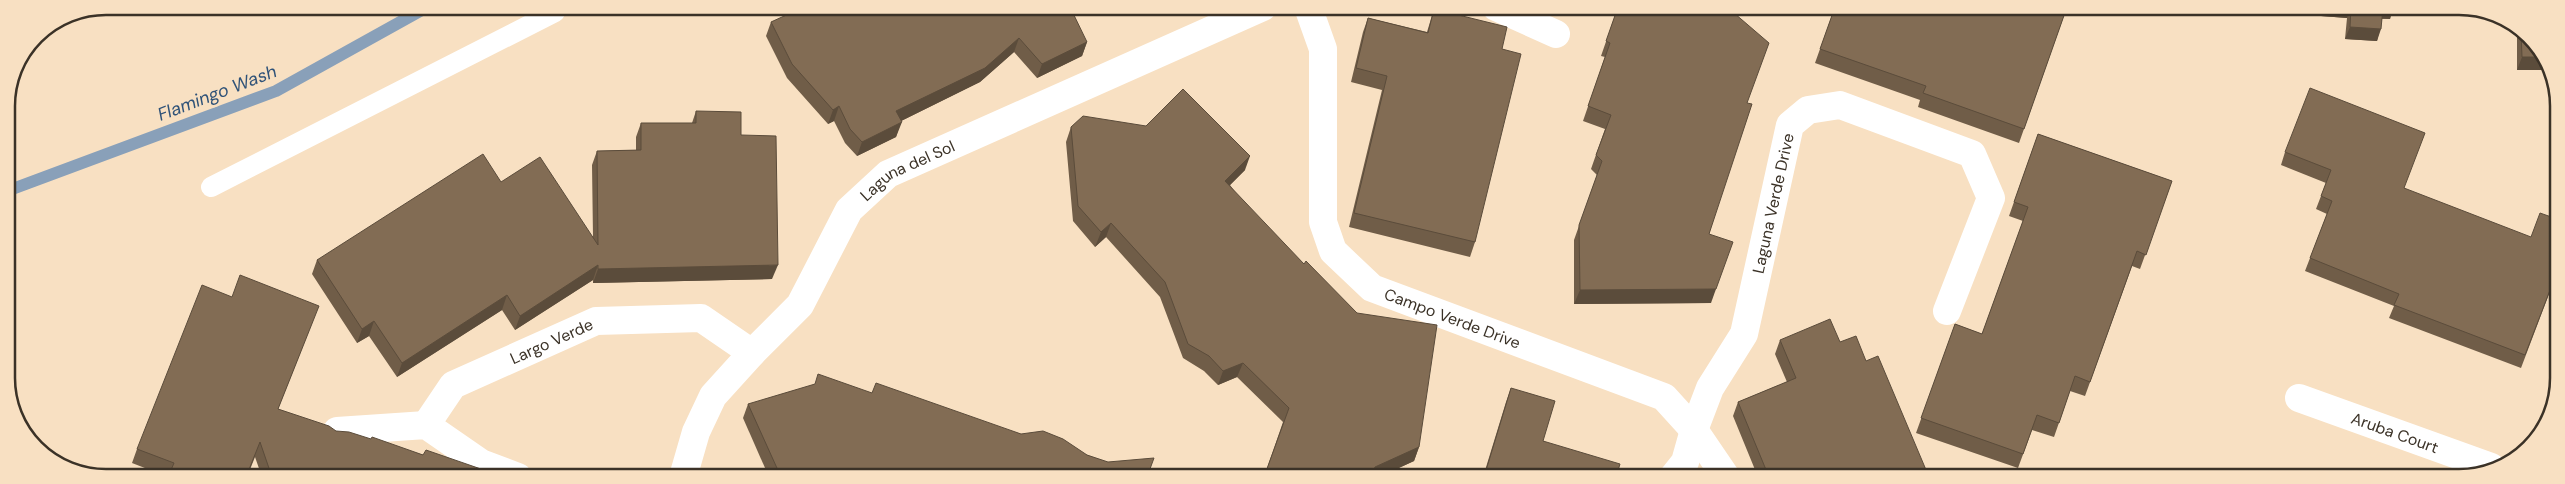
<svg xmlns="http://www.w3.org/2000/svg" width="2565" height="484" font-family="'DM Sans',sans-serif">
<style>
.lines{fill:none;stroke-linecap:round;stroke-linejoin:round}
.stream{stroke:#89a0b9;stroke-width:12}
.service{stroke:#fff;stroke-width:20}
.minor{stroke:#fff;stroke-width:28}
.wall{fill:#705d48}
.shaded-wall{fill:#5b4c3b}
.building{fill:#826c54;stroke:#5b4c3b}
.labels{text-anchor:middle;dominant-baseline:central;stroke-width:5;stroke-linejoin:round;paint-order:stroke}
.street-label{font-size:16px;fill:#3b3227;stroke:#f8e0c2}
.water-label{font-size:18px;font-style:italic;fill:#2f5278;stroke:#f8e0c2}
.rim{fill:none;stroke:#3b3227;stroke-width:2.5}
</style>
<rect width="100%" height="100%" fill="#f8e0c2"/>
<g class="lines">
<path class="stream" d="M7,191L276,91L429,6"/>
<path class="service" d="M211,187L555,12L558,6"/>
<g class="minor">
<path id="s1" d="M1308,7L1323,49V222L1333,251L1372,288L1664,397L1694,430L1726,477"/>
<path d="M1496,7L1556,34"/>
<path id="s2" d="M2299,398L2491,467"/>
<path id="s3" d="M426,425L453,385L596,321L701,318L752,353"/>
<path d="M337,431L426,425L481,463L518,477"/>
<path id="s4" d="M683,477L696,432L713,396L752,353L800,305L849,210L888,174L1263,7"/>
<path id="s5" d="M1673,477L1685,462L1694,430L1710,388L1744,334L1790,125L1808,110L1840,105L1972,154L1991,198L1947,311"/>
</g>
</g>
<g class="wall">
<path d="M1618,7L1747,103L1709,234L1711,303L1574,304V240L1597,175L1591,169L1605,129L1583,121L1605,57L1601,56Z"/>
<path d="M1835,7H2067L2019,143L1918,107L1920,100L1815,63Z"/>
<path d="M2217,7H2226L2225,10Z"/>
<path d="M2295,7H2472L2391,15L2390,19H2382L2377,41L2345,39L2347,18L2295,14Z"/>
<path d="M1434,9L1502,49L1475,242L1470,257L1349,227L1382,90L1351,82L1363,32L1368,18L1427,32Z"/>
<path d="M838,11L1087,42L1082,56L1037,78L1014,52L980,82L901,121L896,137L857,156L845,143L834,121L828,124L787,78L766,36L771,22Z"/>
<path d="M2517,29L2529,35L2548,70H2517Z"/>
<path d="M696,111L741,135L772,279L593,283V280L515,330L502,310L397,377L369,336L357,343L312,274L317,260L501,182L593,237L592,165L597,151L636,150V137L641,123H692Z"/>
<path d="M1071,127L1245,170L1230,185L1419,447L1414,461L1379,477H1264L1283,422L1237,377L1218,385L1204,371L1183,358L1160,297L1106,237L1095,247L1073,221L1066,142Z"/>
<path d="M2038,134L2172,181L2140,269L2132,266L2085,396L2070,391L2054,437L2032,430L2018,468L1916,433L1955,324L1982,334L2023,221L2009,216Z"/>
<path d="M2285,152L2404,188L2557,273L2521,368L2389,318L2394,306L2305,271L2327,214L2316,209L2326,183L2281,165Z"/>
<path d="M232,297L313,320L278,409L336,431L504,477H262L255,457L247,477H168L132,463L137,449Z"/>
<path d="M1780,340L1840,342L1929,477H1758L1733,416L1738,402L1787,382L1775,354Z"/>
<path d="M1511,388L1543,441L1616,477H1483L1506,402Z"/>
<path d="M872,393L1021,434L1087,455L1147,477H769L743,418L748,404Z"/>
</g>
<g class="shaded-wall">
<path d="M2297,7H2350L2347,18L2295,14Z"/>
<path d="M2383,7H2472L2487,14L2391,15L2390,19L2379,18Z"/>
<path d="M2350,27L2381,29L2377,41L2345,39Z"/>
<path d="M1019,38L1014,52L980,82L891,126L896,111Z"/>
<path d="M1087,42L1082,56L1037,78L1042,64Z"/>
<path d="M2522,57H2541L2548,70H2517Z"/>
<path d="M839,106L834,121L828,124L833,110Z"/>
<path d="M902,122L896,137L857,156L862,142Z"/>
<path d="M1250,156L1245,170L1220,195L1225,181Z"/>
<path d="M1111,223L1106,237L1095,247L1101,232Z"/>
<path d="M598,265L593,280L515,330L520,316Z"/>
<path d="M778,265L772,279L593,283L598,269Z"/>
<path d="M1716,289L1711,303L1574,304L1580,290Z"/>
<path d="M507,295L502,310L397,377L402,363Z"/>
<path d="M374,321L369,336L357,343L362,329Z"/>
<path d="M1243,363L1237,377L1218,385L1223,371Z"/>
<path d="M1419,447L1414,461L1379,477H1371L1375,467Z"/>
</g>
<g class="building">
<path d="M804,7H834L838,11L846,7H1070L1087,42L1042,64L1019,38L985,68L896,111L902,122L862,142L850,129L839,106L833,110L792,64L771,22Z"/>
<path d="M1618,7H1727L1769,43L1747,103L1752,104L1709,234L1733,242L1716,289L1580,290L1579,225L1602,161L1596,155L1611,115L1588,106L1610,43L1606,41Z"/>
<path d="M1835,7H2067L2024,129L1923,93L1926,86L1820,49Z"/>
<path d="M2351,7H2383L2381,29L2350,27Z"/>
<path d="M1434,9L1507,27L1502,49L1521,54L1475,242L1354,213L1387,76L1356,68L1368,18L1428,33Z"/>
<path d="M2521,31L2529,35L2541,57H2522Z"/>
<path d="M2310,88L2425,133L2404,188L2531,237L2540,213L2557,219V272L2525,355L2394,305L2399,294L2310,258L2332,201L2321,196L2331,170L2285,152Z"/>
<path d="M1183,89L1250,156L1225,181L1304,264L1306,261L1357,313L1437,325L1419,447L1375,467L1371,477H1264L1289,408L1243,363L1223,371L1209,356L1188,344L1165,282L1111,223L1101,232L1078,206L1071,127L1083,116L1146,126Z"/>
<path d="M696,111L741,112V135L776,136L778,265L598,269V265L520,316L507,295L402,363L374,321L362,329L317,260L483,154L501,182L540,157L598,245L597,151L641,150V123H696Z"/>
<path d="M2038,134L2172,181L2146,255L2137,251L2090,382L2075,376L2059,423L2037,415L2023,454L1921,418L1955,324L1982,334L2028,207L2014,202Z"/>
<path d="M240,275L319,306L278,409L329,426L336,431L349,432L371,439L372,437L423,455L426,450L504,477H272L260,442L246,477H168L174,463L137,449L202,285L232,297Z"/>
<path d="M1830,319L1840,342L1856,336L1866,361L1878,356L1929,477H1769L1738,402L1796,378L1780,340Z"/>
<path d="M818,374L872,393L876,383L1021,434L1043,431L1063,439L1087,455L1108,462L1154,458L1147,477H781L748,404L815,384Z"/>
<path d="M1511,388L1555,401L1543,441L1620,464L1616,477H1484Z"/>
<path d="M2206,470L2225,477H2204Z"/>
<path d="M2357,474L2366,478H2356Z"/>
<path d="M1454,475L1462,477H1453Z"/>
</g>
<g class="labels">
<g class="street-label">
<text stroke="none"><textPath href="#s4" startOffset="391">Laguna del Sol</textPath></text>
<text stroke="none"><textPath href="#s5" startOffset="295">Laguna Verde Drive</textPath></text>
<text stroke="none"><textPath href="#s1" startOffset="388">Campo Verde Drive</textPath></text>
<text stroke="none"><textPath href="#s3" startOffset="156">Largo Verde</textPath></text>
<text stroke="none"><textPath href="#s2" startOffset="102">Aruba Court</textPath></text>
</g>
<g class="water-label">
<text transform="translate(217 93) rotate(-21)">Flamingo Wash</text>
</g>
</g>
<path d="M0 0H2565V484H0ZM106 15H2459A91 91 0 0 1 2550 106V378A91 91 0 0 1 2459 469H106A91 91 0 0 1 15 378V106A91 91 0 0 1 106 15Z" fill="#f8e0c2" fill-rule="evenodd"/>
<path class="rim" d="M106 15H2459A91 91 0 0 1 2550 106V378A91 91 0 0 1 2459 469H106A91 91 0 0 1 15 378V106A91 91 0 0 1 106 15Z"/>
</svg>
